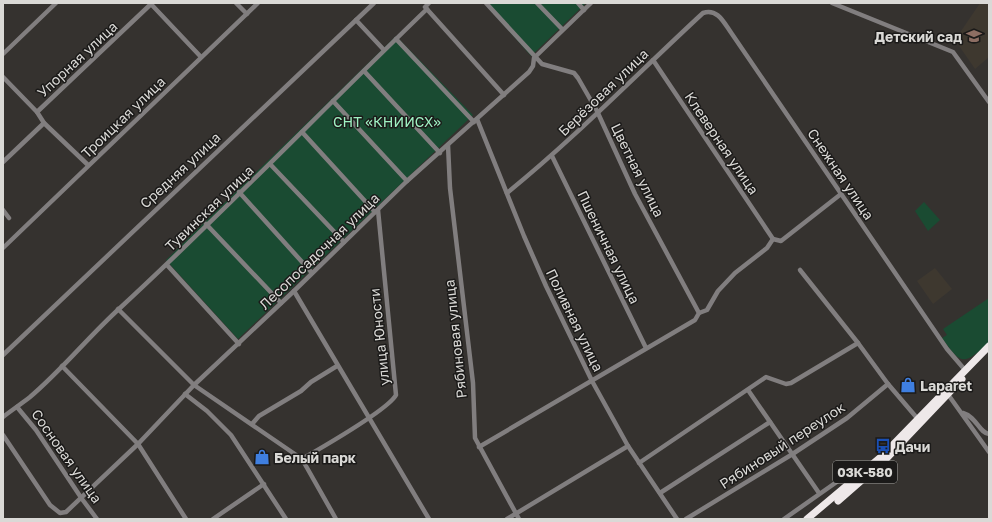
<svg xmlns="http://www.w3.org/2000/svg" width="992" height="522" font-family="'Golos Text',sans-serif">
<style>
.built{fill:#3e382f}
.green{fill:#1a4b32}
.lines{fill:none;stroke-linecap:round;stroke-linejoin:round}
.minor{stroke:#817e7f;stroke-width:4.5}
.highway{stroke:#eee8e9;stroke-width:7}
.labels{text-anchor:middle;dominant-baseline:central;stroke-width:3;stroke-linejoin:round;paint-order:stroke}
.shield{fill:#1b1a19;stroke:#a1a09d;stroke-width:1}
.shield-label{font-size:13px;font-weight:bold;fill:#dad9d6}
.poi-label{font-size:14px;font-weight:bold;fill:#dad9d6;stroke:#1b1a19;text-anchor:start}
.street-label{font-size:14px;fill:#dad9d6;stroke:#1b1a19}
.park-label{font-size:14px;fill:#9ff2c3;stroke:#1b1a19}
</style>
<rect width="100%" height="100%" fill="#35322f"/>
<g class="built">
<path d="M980,3H989V57L975,69L955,40Z"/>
<path d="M935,268L952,289L933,304L917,281Z"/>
</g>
<g class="green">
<path d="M484,3H586L531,56Z"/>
<path d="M396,36L473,115L238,339L166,260Z"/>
<path d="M924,202L940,220L928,231L915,211Z"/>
<path d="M989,298V343C963,365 962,366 942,338L947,335L943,329Z"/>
</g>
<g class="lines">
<g class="minor">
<path d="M150,3L201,57"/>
<path d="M236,3L247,14"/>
<path d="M429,3L425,7L504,95"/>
<path d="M537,3L562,29"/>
<path d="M578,3L584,10"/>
<path d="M832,3L953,52L989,102"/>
<path d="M356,20L384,50"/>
<path d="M396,39L474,122"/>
<path d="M3,54L56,3"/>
<path d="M653,60L773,239"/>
<path d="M364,71L440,153"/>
<path d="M3,77L37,112L44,123L88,165"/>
<path d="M333,101L407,181"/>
<path d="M37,112L151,4"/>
<path d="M477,119L524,236L546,286L592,381L628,446L677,519"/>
<path d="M302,132L375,212"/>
<path d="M448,145L450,188L473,383L475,438L519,519"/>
<path d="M552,156L646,348"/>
<path d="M3,162L44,123"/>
<path d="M270,164L344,242"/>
<path d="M239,192L312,273"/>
<path d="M507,193C576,137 638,73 703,13C718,8 724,23 732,34L947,349L965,370"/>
<path d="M3,210L9,218"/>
<path d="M206,224L281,303"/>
<path d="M773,239L781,241L841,194"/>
<path d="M3,248L258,3"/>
<path d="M167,265L239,344"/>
<path d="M800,270L858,343L888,384L917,418"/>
<path d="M294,291L429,519"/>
<path d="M118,309L194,385L302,459L336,519"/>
<path d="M699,313L707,310L718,291L735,273L767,248L773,239"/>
<path d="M3,355L374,3"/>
<path d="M62,366L138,444L186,519"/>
<path d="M748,390L819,493"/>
<path d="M947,393L989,452"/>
<path d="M185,394L207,411L231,435L286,519"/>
<path d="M17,407L36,430L82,499L97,519"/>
<path d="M963,413C977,417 979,433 989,434"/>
<path d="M3,417C12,410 21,404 30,397C62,370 89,336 120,308C225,211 324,108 427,9"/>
<path d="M252,424L259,416L301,391L311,382L337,366"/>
<path d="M3,435L50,505L60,513L66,512L138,444L194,385L294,291L407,181L529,72L533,66L534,58L591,3"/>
<path d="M479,447L695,320L699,313L635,194L597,111L578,78L574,73L542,64L486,3"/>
<path d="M302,459C321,448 388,410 396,395L378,210"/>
<path d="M639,463L766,377L786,384L791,383L858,343"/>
<path d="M660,493L770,422"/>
<path d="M213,519L264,484"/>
<path d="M507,519L628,446"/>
<path d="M686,519L791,455L847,418L888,384"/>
<path d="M784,519L848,474"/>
</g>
<g class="highway">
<path d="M838,501L886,459L962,379"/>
<path d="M807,519L882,456L989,346"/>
</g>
</g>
<defs>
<symbol id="school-bare" viewBox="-9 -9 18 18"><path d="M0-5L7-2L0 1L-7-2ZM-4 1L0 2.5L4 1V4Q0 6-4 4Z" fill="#8d6e63" stroke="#1b1a19" stroke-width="2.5" paint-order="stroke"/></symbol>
<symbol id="shop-bare" viewBox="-9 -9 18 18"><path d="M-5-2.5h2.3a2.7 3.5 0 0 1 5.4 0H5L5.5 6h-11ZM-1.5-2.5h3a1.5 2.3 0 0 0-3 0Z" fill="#3f7fe0" stroke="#1b1a19" stroke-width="2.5" paint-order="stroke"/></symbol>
<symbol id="bus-bare" viewBox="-9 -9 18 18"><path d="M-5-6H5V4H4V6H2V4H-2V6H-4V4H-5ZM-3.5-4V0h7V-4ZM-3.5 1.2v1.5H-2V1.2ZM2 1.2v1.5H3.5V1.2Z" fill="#1a4fb4" stroke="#1b1a19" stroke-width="2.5" paint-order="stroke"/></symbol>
</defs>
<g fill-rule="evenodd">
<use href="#school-bare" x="963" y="25" width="22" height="22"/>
<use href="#shop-bare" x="897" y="374" width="22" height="22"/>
<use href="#bus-bare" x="872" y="435" width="22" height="22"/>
<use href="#shop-bare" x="251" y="446" width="22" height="22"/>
</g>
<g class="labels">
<rect class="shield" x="833" y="461" width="64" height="22" rx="3"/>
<g class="shield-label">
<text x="865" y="472">03К-580</text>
</g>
<g class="poi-label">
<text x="962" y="36" text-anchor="end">Детский сад</text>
<text x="920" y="385">Laparet</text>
<text x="895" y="446">Дачи</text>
<text x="274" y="457">Белый парк</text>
</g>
<g class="street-label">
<text transform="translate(77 59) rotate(-43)">Упорная улица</text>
<text transform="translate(603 92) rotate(-44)">Берёзовая улица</text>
<text transform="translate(123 117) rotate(-44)">Троицкая улица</text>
<text transform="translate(722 143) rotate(56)">Клеверная улица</text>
<text transform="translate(180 170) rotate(-43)">Средняя улица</text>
<text transform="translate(638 170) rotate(64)">Цветная улица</text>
<text transform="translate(841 174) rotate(56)">Снежная улица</text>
<text transform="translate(209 208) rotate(-44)">Тувинская улица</text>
<text transform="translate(609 247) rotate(64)">Пшеничная улица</text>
<text transform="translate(319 251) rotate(-44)">Лесопосадочная улица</text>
<text transform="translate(575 320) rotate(64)">Поливная улица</text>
<text transform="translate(379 337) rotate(-96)">улица Юности</text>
<text transform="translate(455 339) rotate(-96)">Рябиновая улица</text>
<text transform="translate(782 445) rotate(-33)">Рябиновый переулок</text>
<text transform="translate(67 456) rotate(55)">Сосновая улица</text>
</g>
<g class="park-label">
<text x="387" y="121">СНТ «КНИИСХ»</text>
</g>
</g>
<rect width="992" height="522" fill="none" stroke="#dad9d6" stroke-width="8"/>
</svg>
